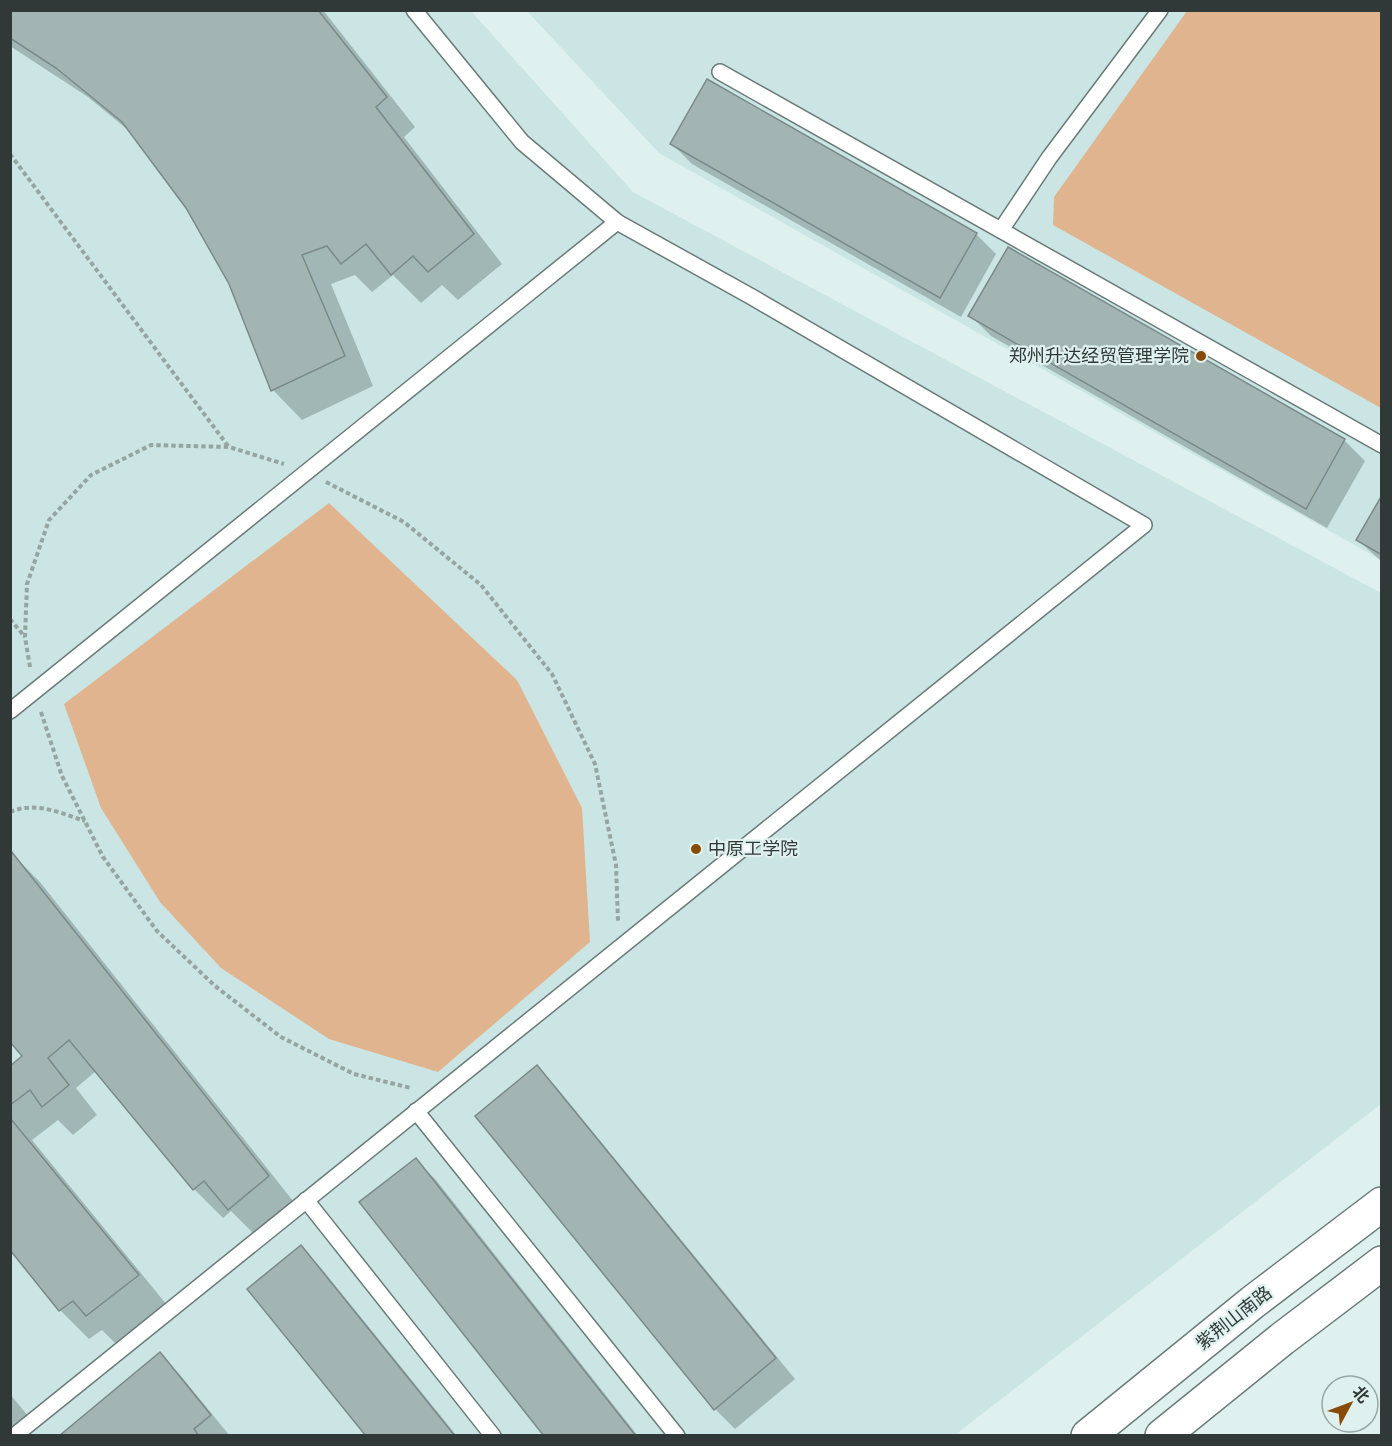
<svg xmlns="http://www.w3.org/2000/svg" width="1392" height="1446" font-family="Montserrat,'Noto Sans SC',sans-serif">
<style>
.built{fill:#cae5e3}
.forest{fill:#e1b490}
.shadow{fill:#0003}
.building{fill:#a3b5b3;stroke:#798a88;stroke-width:1.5}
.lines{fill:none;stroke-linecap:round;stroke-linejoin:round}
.lane-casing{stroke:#6a7b79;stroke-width:18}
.secondary-casing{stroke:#6a7b79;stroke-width:36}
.path{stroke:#96a5a2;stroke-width:4;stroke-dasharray:4.5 3;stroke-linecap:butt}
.lane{stroke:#fff;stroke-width:15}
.secondary{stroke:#fff;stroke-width:33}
.poi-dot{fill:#874b07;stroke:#def1ee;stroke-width:2}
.labels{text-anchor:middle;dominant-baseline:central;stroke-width:4.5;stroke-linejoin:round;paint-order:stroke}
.poi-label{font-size:18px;fill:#313938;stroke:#def1ee;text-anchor:end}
.street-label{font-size:18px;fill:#313938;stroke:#def1ee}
</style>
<rect width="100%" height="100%" fill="#def1ee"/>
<g class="built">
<path d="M10,11H471L633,192L1381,593V1104L955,1435H11Z"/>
<path d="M527,11H1381V560L659,153Z"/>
</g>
<g class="forest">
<path d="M1187,11H1381V408L1053,225L1054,197Z"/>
<path d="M329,503L517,680L582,808L590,942L438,1072L329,1039L221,968L160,902L101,808L64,704Z"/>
</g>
<g class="shadow">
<path d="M10,10H323L415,127L404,137L502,264L458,300L442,285L421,303L393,275L372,292L355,275L331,284L373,386L302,420L273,390L230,283L188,208L134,135L88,97L10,46Z"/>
<path d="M672,144L976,234L996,254L961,317L692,164Z"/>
<path d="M1008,249L1344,440L1365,461L1327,528L991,336L970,315Z"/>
<path d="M1382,498V562L1358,540Z"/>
<path d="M11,853L40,882L297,1206L258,1238L231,1211L223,1218L194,1189L96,1071L76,1088L97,1115L73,1135L58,1120L32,1140L167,1305L116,1344L102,1330L89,1339L60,1310L10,1248V1068L25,1056L10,1039Z"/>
<path d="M537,1067L557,1088L795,1379L735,1429L715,1409Z"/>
<path d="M416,1160L436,1180L638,1436H546Z"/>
<path d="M301,1247L321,1268L457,1436H368Z"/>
<path d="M160,1354L180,1375L230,1436H61Z"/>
<path d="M10,1394L28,1416L10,1430Z"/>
</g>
<g class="building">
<path d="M10,10H318L387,97L376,107L474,234L428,272L413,256L391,275L366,244L341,264L327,246L302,255L345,356L271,391L229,284L186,208L122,122L56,68L10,38Z"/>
<path d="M707,79L977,233L940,298L670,144Z"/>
<path d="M1008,247L1345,439L1306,509L968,316Z"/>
<path d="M1382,495V555L1356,540Z"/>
<path d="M11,851L269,1176L228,1210L204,1181L193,1190L69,1040L48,1058L69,1085L42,1107L30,1090L10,1105V1066L22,1056L10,1042Z"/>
<path d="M537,1065L776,1358L714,1410L475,1116Z"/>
<path d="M10,1118L139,1275L86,1316L73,1301L59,1311L10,1250Z"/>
<path d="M416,1158L636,1436H544L359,1202Z"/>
<path d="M301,1245L455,1436H366L247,1289Z"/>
<path d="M160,1352L211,1415L194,1429L199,1436H59Z"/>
</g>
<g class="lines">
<defs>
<g id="lane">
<path d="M720,72L1382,445"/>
<path d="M1001,230L1049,158L1160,10"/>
<path d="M10,711L617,222"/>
<path d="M416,1111L677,1436"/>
<path d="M306,1200L493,1436"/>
<path d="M14,1436L1144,525L752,297L617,222L522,142L414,10"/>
</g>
<g id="secondary">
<path d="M1088,1436L1253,1302L1382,1204"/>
<path d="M1162,1436L1282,1339L1382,1263"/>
</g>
</defs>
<use href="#lane" class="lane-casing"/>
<use href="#secondary" class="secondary-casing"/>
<g class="path">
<path d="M10,154L228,446"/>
<path d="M326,482L404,522L481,585L552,674L595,764L616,865L618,921"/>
<path d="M10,619L25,637"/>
<path d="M30,667L25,637L27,584L49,520L91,475L151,445L229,447L284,464"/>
<path d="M41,712L62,776L103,857L157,931L215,986L281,1037L354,1074L411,1088"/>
<path d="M10,812C35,801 61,813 85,821"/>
</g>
<use href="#lane" class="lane"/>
<use href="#secondary" class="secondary"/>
</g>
<g class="poi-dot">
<circle cx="1201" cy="356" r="6"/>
<circle cx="696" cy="849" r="6"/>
</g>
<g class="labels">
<g class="poi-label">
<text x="1189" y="356">郑州升达经贸管理学院</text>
<text x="708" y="849" text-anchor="start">中原工学院</text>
</g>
<g class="street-label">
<text transform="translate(1234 1318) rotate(-38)">紫荆山南路</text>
</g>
</g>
<rect width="1392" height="1446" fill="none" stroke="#313938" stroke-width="24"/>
<g transform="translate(1350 1404) rotate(49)"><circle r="28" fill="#def1ee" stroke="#99a7a5" stroke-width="1.5"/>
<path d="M0-4.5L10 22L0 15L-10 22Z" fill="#874b07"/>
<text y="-9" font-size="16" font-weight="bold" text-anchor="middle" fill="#313938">北</text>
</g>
</svg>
